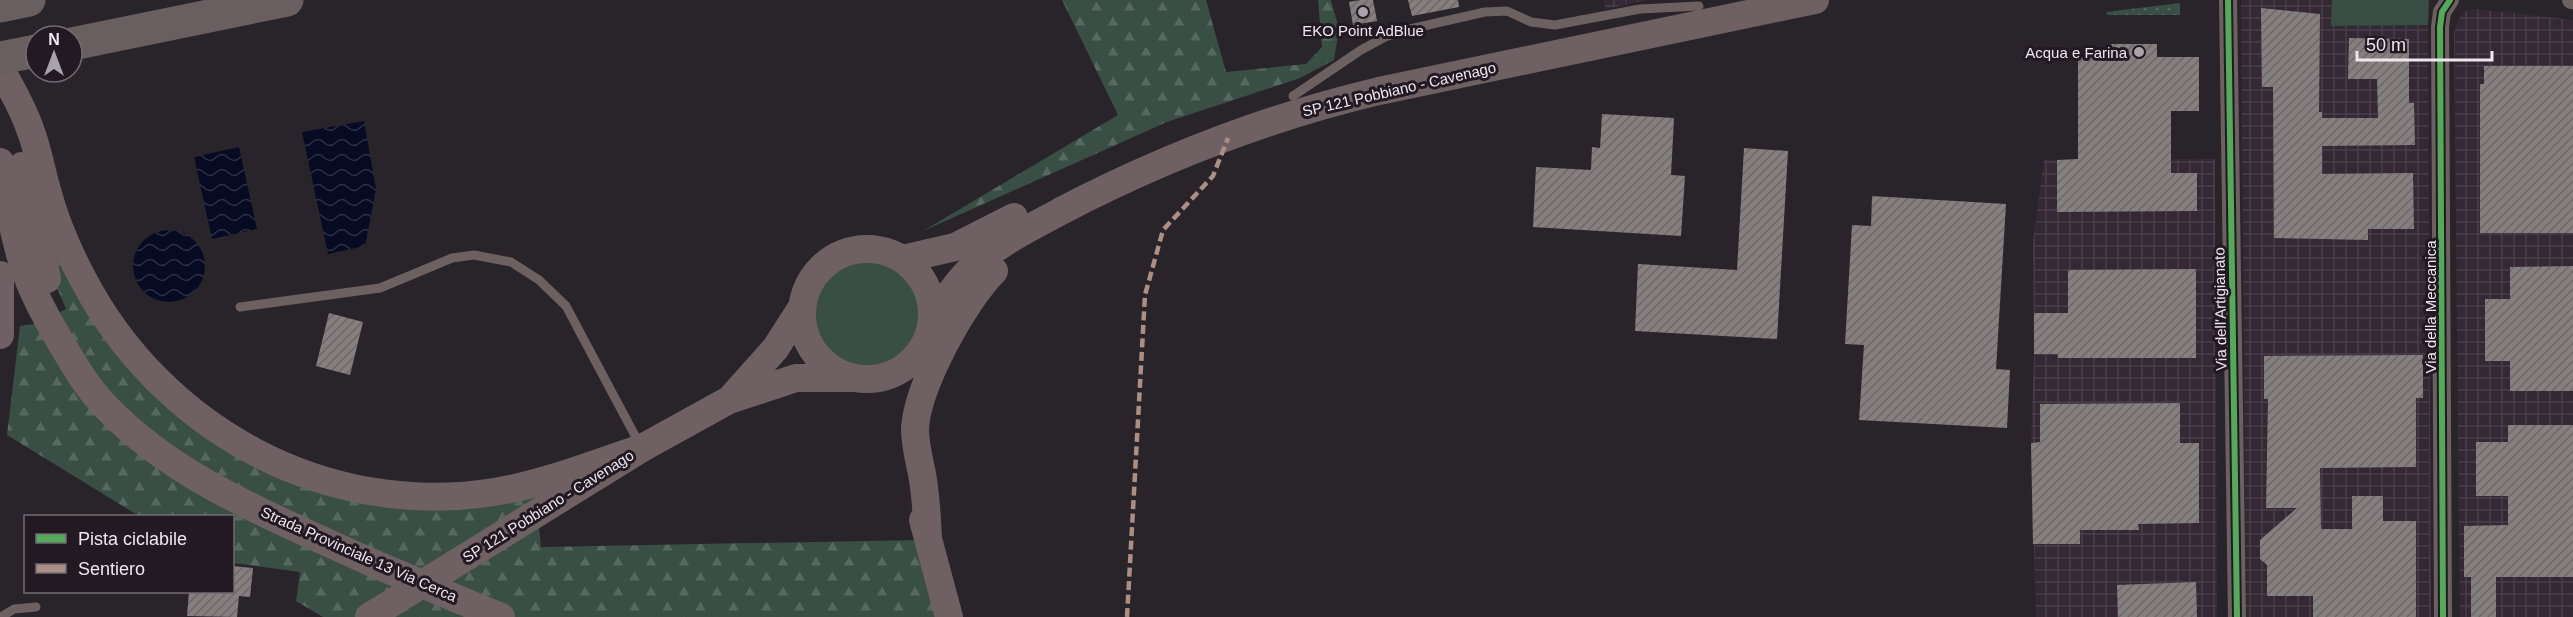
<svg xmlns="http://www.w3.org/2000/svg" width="2573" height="617" font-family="Helvetica,sans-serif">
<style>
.industrial{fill:url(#industrial-grid)}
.grass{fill:#394e44}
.forest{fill:url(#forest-firs)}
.garden{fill:url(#garden-dots)}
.water{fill:url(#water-waves)}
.building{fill:url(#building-hatch)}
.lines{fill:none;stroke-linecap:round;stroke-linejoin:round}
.service{stroke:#6d6061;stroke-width:9}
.minor{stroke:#6d6061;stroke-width:18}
.primary{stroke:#6f6063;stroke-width:28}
.motorway{stroke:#695e60;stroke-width:33}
.primary-bridge{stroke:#6f6063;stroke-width:28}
.quiet{stroke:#ac8f84;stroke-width:4.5;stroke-dasharray:9 4.5;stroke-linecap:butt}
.cycleway-casing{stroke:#221922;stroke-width:10}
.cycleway{stroke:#51ab58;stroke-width:6}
.poi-dot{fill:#a8a3a8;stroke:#221922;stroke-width:2}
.labels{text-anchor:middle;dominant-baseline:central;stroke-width:6;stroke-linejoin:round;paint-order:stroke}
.poi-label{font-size:15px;fill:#ede7ed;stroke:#221922}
.street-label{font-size:15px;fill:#ede7ed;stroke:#221922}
</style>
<defs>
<pattern id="industrial-grid" width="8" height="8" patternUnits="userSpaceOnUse" patternTransform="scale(1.5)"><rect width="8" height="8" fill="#352835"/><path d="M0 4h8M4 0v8" fill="none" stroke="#493d49"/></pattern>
<pattern id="forest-firs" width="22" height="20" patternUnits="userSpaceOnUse" patternTransform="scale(1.5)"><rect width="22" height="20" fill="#394e44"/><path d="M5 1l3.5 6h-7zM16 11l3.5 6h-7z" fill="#56685f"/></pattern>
<pattern id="garden-dots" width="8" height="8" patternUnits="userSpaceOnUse" patternTransform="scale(1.5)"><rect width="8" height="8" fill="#394e44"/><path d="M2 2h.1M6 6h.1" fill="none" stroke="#56685f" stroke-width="1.8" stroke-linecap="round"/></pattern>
<pattern id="water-waves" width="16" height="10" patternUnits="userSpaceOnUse" patternTransform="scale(1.5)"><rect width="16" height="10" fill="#060b23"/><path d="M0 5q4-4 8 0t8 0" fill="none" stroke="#2b2f43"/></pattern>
<pattern id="building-hatch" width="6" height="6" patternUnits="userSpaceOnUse" patternTransform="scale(1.5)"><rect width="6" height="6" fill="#857f80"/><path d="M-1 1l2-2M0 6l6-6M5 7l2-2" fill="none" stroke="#6c6869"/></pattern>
</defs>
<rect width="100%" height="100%" fill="#292429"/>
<g class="industrial">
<path d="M1604,0H1648L1605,9Z"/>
<path d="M2241,0H2332V26L2428,25L2431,617H2246Z"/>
<path d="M2476,9L2573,20V617H2460L2454,32L2458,20L2465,11Z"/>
<path d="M2215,159L2217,617H2036L2031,443L2034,354L2033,241L2044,160Z"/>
</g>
<g class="grass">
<path d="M2332,0H2429L2428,25L2331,26Z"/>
<circle cx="867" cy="312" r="53"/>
</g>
<g class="forest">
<path d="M1062,0H1206L1226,72L1306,64L1322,47L1318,0H1331L1339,29L1334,60L1300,78L1167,122L923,231L1118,115Z"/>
<path d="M36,204L69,277L271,469L530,493L536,498L541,547L919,540L940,617H323L296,601L300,572L233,563L232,516H139L7,435L20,326L35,324L66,309L52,276Z"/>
</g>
<path class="garden" d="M2180,3V15H2107L2106,12Z"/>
<g class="water">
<path d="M364,121L376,189L365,246L328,254L302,132Z"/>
<path d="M239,147L257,229L212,239L194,157Z"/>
<circle cx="169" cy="266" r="36"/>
</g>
<g class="building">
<path d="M1360,0H1373L1377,21L1353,25L1349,2Z"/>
<path d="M1408,0H1458L1459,7L1412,16Z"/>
<path d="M2261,8L2320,14L2319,112H2322V118H2378L2377,79H2348L2349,38L2409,39V103H2414L2415,145L2322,146V174L2413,173L2414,229H2368V240L2274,238L2273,87H2262Z"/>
<path d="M2108,44H2157V57H2199V111H2171V173H2197V211L2057,212V160L2078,159V58L2108,57Z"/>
<path d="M2484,66H2573V233H2480V84H2484Z"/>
<path d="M1602,114L1674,118L1671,175L1685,176L1681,236L1533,227L1536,167L1591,170L1592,147L1600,148Z"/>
<path d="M1744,148L1788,151L1777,339L1635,331L1638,264L1737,270Z"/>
<path d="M1872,196L2006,204L1996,369L2010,370L2007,428L1859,420L1864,345L1845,344L1852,225L1871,226Z"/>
<path d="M2573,266V391H2510V361H2485V299H2510V267Z"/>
<path d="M2196,269V358H2058V354H2034V313H2068V270Z"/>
<path d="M329,313L363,322L350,375L316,366Z"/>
<path d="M2423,355V398H2416V467L2320,468L2321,529H2352V496H2383V521H2416V617H2313V596H2267V565L2260,559V540L2297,508H2266L2268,399H2264V356Z"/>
<path d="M2180,403V443H2199V523L2138,524L2139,530H2080V544H2033L2031,443L2040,442V404Z"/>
<path d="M2508,425H2573V577H2496V617H2471V577H2464V526L2508,525V496H2476V442H2508Z"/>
<path d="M232,566L253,568L250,597L239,596L237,617L187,616L189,591H232Z"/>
<path d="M2196,582L2197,617H2118L2117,585Z"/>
</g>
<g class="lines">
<g class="service">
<path d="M1293,96L1361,50L1385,37L1410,29L1485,12L1507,11L1531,22L1555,25L1640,9L1699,6"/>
<path d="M240,307L380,288L452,258L474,255L511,262L539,280L566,306L640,445"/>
<path d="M1,617L14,609L36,607"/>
</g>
<g class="minor">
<path d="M2228,0L2237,617"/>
<path d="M2571,0H2573"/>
<path d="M2443,617L2440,27L2442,12L2450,0"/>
</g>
<g class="primary">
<path d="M0,68C11,88 23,108 30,129C38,149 41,170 47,190C55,221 68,251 83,279C161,428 324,519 494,492C545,484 593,464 642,448"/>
<path d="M0,162C7,197 13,233 24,268C33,293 46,318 60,341C74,365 88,389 107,408C177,481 278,519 368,561"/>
<path d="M22,166L47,279"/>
<circle cx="867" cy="314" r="65"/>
<path d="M903,259L955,247L1014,217"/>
<path d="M0,275V335"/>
<path d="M932,321C945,300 958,280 976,264C1002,241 1032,227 1061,211C1161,159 1269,117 1379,91L1815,0"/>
<path d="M732,397L775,349L802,307"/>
<path d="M923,520L949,617"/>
<path d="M928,538C927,517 926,495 922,474C919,459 915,444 915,429C917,386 964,301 994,271"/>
<path d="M455,598L501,617"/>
<path d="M369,617L642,448L729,400L796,378H855"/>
</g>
<g class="motorway">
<path d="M0,6L29,0"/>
<path d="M72,44L287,0"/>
<path d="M0,58L36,51"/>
</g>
<path class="primary-bridge" d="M368,561L455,598"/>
<path class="quiet" d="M1127,617L1145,295L1163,230L1213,176L1228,138"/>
<defs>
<g id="cycleway">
<path d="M2228,0L2237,617"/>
<path d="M2443,617L2440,27L2442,12L2450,0"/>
</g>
</defs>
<use href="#cycleway" class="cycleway-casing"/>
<use href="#cycleway" class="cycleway"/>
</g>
<g class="poi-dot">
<circle cx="1363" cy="12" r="6"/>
<circle cx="2139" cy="52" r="6"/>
</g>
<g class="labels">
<g class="poi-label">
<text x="1363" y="30">EKO Point AdBlue</text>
<text x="2127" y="52" text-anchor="end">Acqua e Farina</text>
</g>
<g class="street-label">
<text transform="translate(1399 89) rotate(-13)">SP 121 Pobbiano - Cavenago</text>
<text transform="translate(2430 307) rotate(-90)">Via della Meccanica</text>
<text transform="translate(2220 309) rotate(-91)">Via dell'Artigianato</text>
<text transform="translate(548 506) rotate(-32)">SP 121 Pobbiano - Cavenago</text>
<text transform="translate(359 554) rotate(24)">Strada Provinciale 13 Via Cerca</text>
</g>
</g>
<rect x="24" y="515" width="210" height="78" fill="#221922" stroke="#736b73" stroke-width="1.5"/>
<rect x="36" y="534" width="30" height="9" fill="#51ab58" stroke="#736b73" stroke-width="1.5"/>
<text x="78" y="545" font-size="18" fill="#ede7ed">Pista ciclabile</text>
<rect x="36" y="564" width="30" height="9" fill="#ac8f84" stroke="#736b73" stroke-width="1.5"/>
<text x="78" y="575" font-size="18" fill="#ede7ed">Sentiero</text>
<g transform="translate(54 54)"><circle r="28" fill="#221922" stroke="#736b73" stroke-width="1.5"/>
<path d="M0-4.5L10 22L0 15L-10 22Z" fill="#a8a3a8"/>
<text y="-9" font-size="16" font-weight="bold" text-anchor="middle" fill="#ede7ed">N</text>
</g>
<path d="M2357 51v9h135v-9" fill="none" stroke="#ede7ed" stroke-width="3"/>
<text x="2366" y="51" font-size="18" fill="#ede7ed" stroke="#221922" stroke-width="4.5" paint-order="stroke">50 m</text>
</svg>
